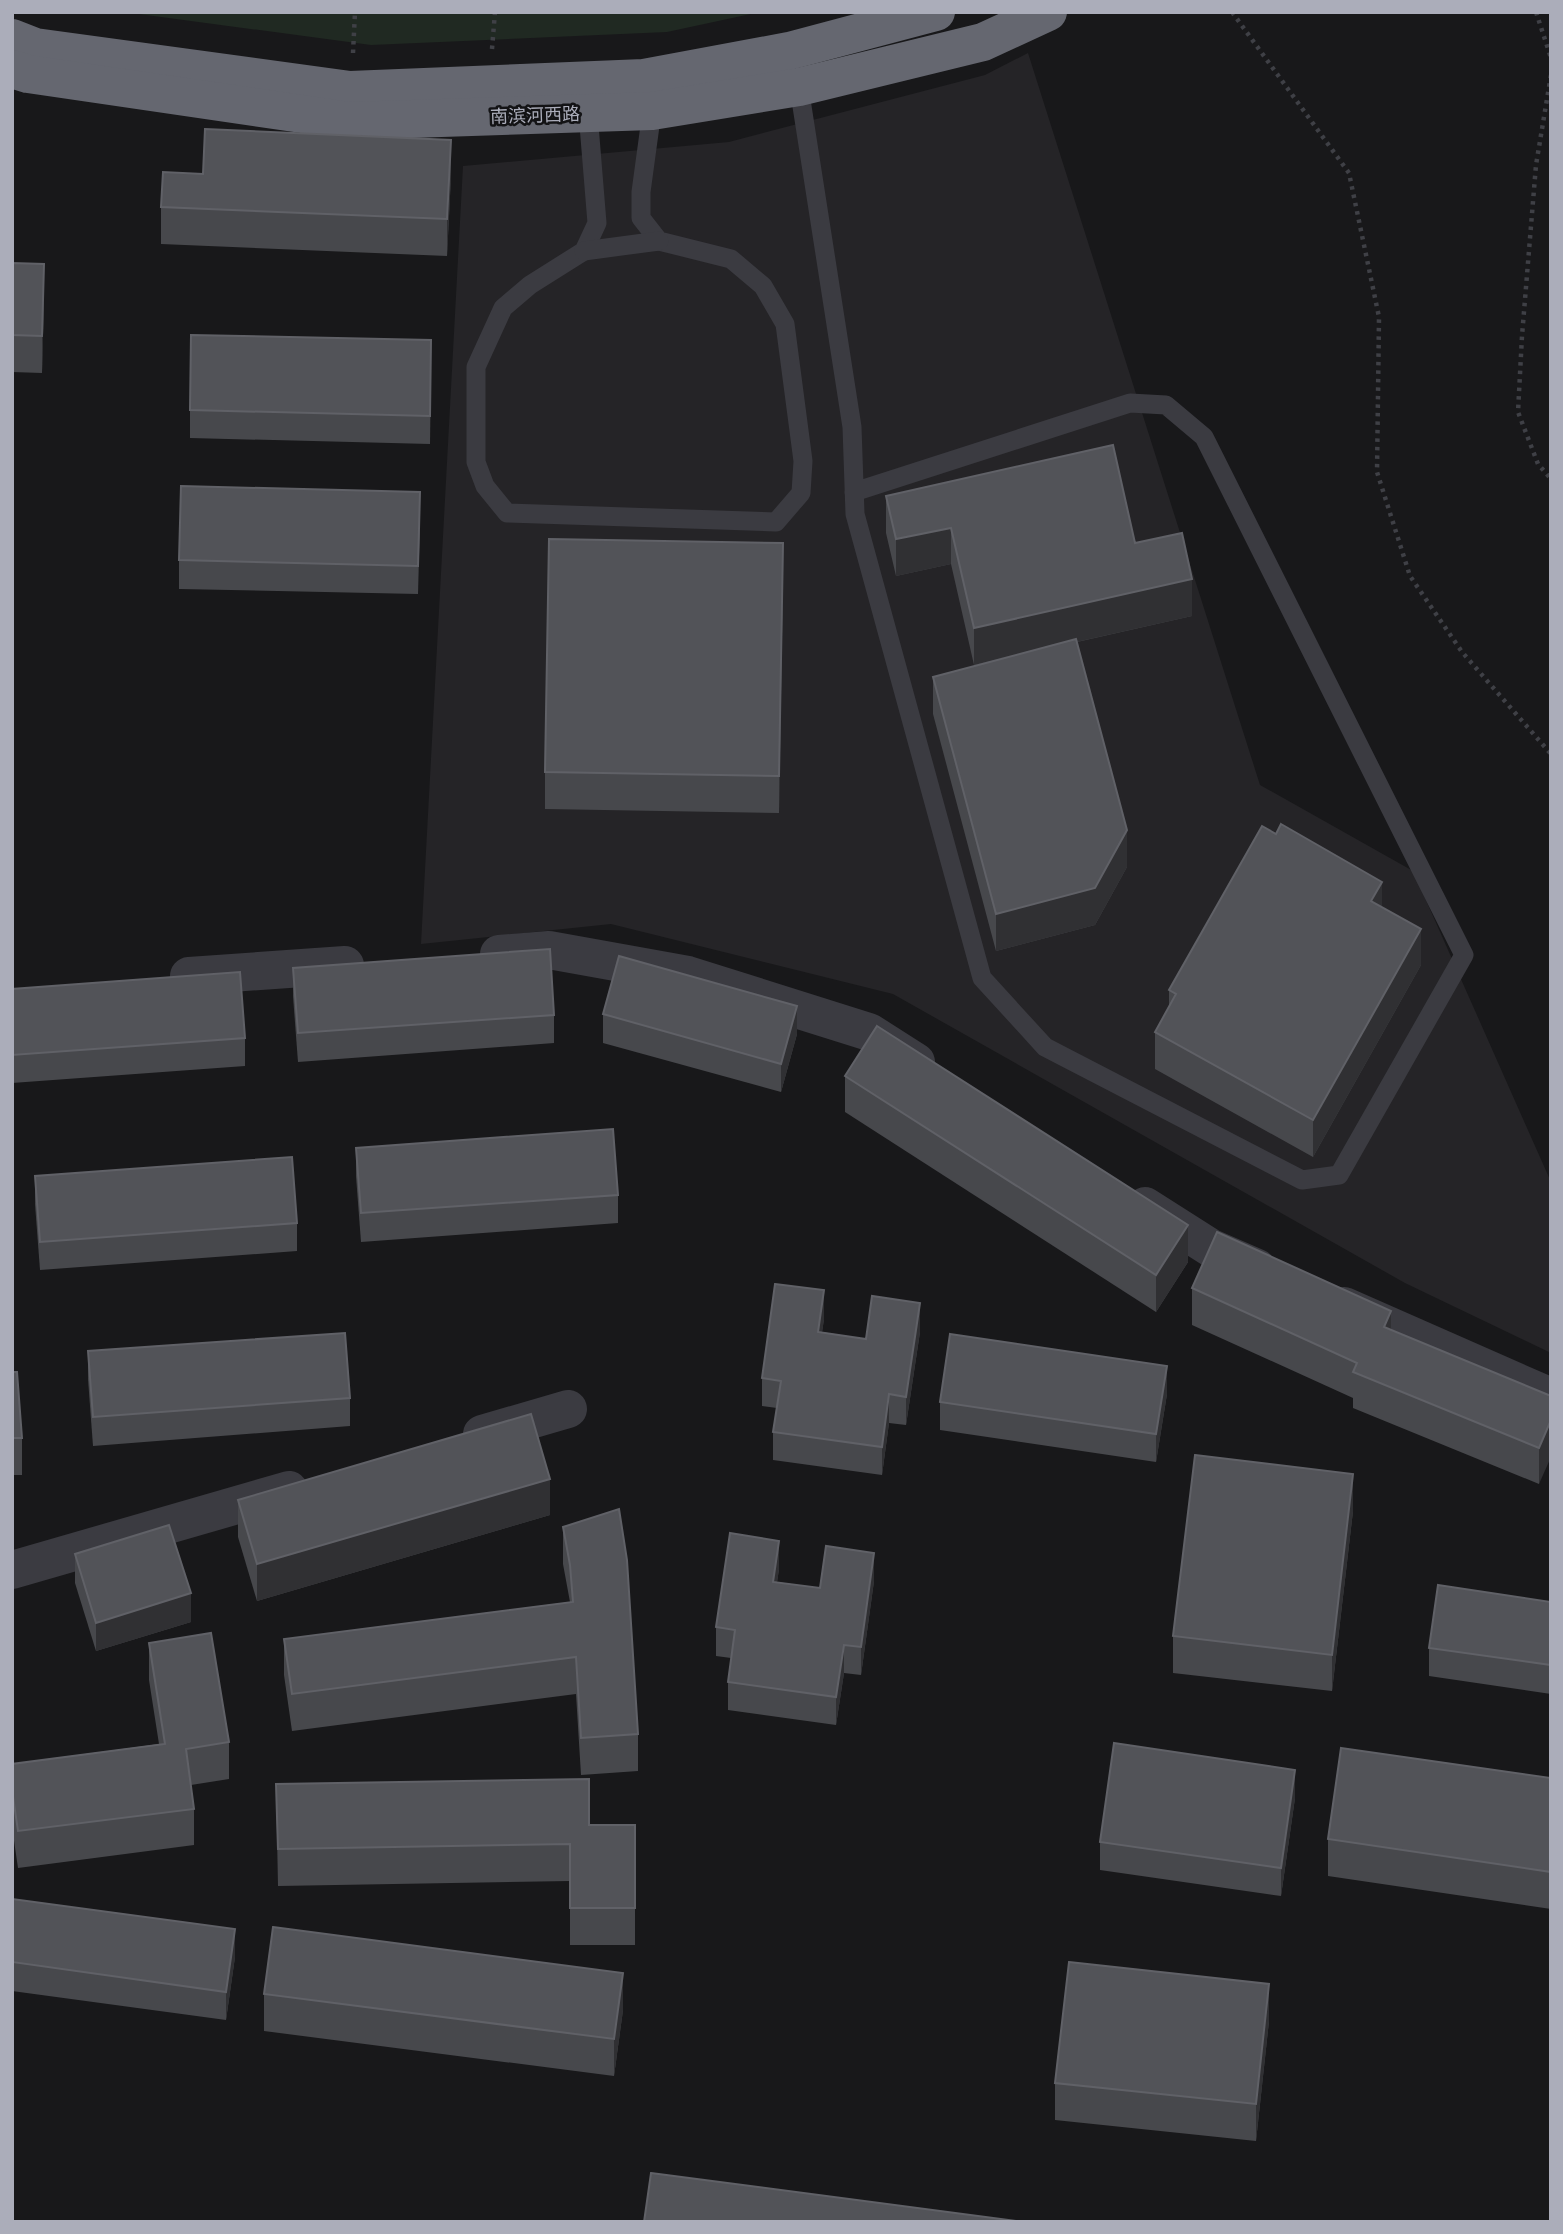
<svg xmlns="http://www.w3.org/2000/svg" width="1563" height="2234" font-family="'DejaVu Sans','Noto Sans SC',sans-serif">
<style>
.built{fill:#252427}
.green{fill:#202922}
.lines{fill:none;stroke-linecap:round;stroke-linejoin:round}
.path{stroke:#3f4046;stroke-width:4.5;stroke-dasharray:3.5 5;stroke-linecap:butt}
.lane{stroke:#3b3b41;stroke-width:19}
.street{stroke:#3b3b41;stroke-width:38}
.highway{stroke:#656770;stroke-width:38}
.wall{fill:#47484c}
.shaded-wall{fill:#303033}
.building{fill:#525358;stroke:#606167;stroke-width:2}
.labels{text-anchor:middle;dominant-baseline:central;stroke-width:5;stroke-linejoin:round;paint-order:stroke}
.street-label{font-size:18px;fill:#abadba;stroke:#131315}
</style>
<rect width="100%" height="100%" fill="#18181a"/>
<path class="built" d="M1028,53L1260,785L1413,871L1551,1182V1353L1405,1283L893,994L611,924L421,944L463,166L729,142L985,75Z"/>
<path class="green" d="M124,12H760L667,32L371,45Z"/>
<g class="lines">
<g class="path">
<path d="M1232,12L1349,173L1379,317L1377,472L1410,576L1462,652L1551,754"/>
<path d="M1536,12L1551,58"/>
<path d="M492,49L495,12"/>
<path d="M353,53L355,12"/>
<path d="M1551,75L1536,165L1522,336L1518,412L1538,464L1551,479"/>
</g>
<g class="lane">
<path d="M799,87L852,427L855,514L982,978L1045,1047L1302,1180L1339,1175L1464,955L1204,437L1166,405L1130,403L854,492"/>
<path d="M588,113L597,223L584,251L530,285L503,308L476,367V462L485,486L507,513L776,522L801,493L803,461L785,324L763,286L731,259L659,241L641,218V192L652,111"/>
<path d="M584,251L659,241"/>
</g>
<g class="street">
<path d="M499,954L549,950L688,975L869,1032L916,1062"/>
<path d="M189,976L345,965"/>
<path d="M1145,1206L1211,1248L1257,1268"/>
<path d="M1344,1306L1551,1397"/>
<path d="M482,1434L568,1409"/>
<path d="M12,1570L289,1490"/>
</g>
<g class="highway">
<path d="M12,38L35,47L350,90L644,78L789,51L936,12"/>
<path d="M12,69L28,74L350,121L652,111L799,87L983,42L1048,12"/>
</g>
</g>
<g class="wall">
<path d="M451,176L447,256L161,244V207Z"/>
<path d="M12,263L44,301L42,373L12,372Z"/>
<path d="M431,369L430,444L190,438V410Z"/>
<path d="M886,496L1135,543L1192,616L1077,642L1127,867L1095,925L996,951L933,714V677L1009,657L974,665L951,564L896,576L886,533Z"/>
<path d="M420,520L418,594L179,589V560Z"/>
<path d="M783,580L779,813L545,809V772Z"/>
<path d="M1382,907L1421,965L1313,1157L1155,1069V1032L1169,1006V990Z"/>
<path d="M293,968L554,1015V1043L298,1062L293,996Z"/>
<path d="M12,989L245,1038V1066L12,1083Z"/>
<path d="M603,1014L797,1034L781,1092L603,1043Z"/>
<path d="M845,1076L1188,1262L1156,1312L845,1112Z"/>
<path d="M356,1148L618,1195V1223L361,1242L356,1176Z"/>
<path d="M35,1176L297,1223V1251L40,1270L35,1204Z"/>
<path d="M1192,1288L1391,1330L1551,1396L1539,1484L1353,1408V1398L1192,1325Z"/>
<path d="M824,1319L822,1332L866,1339L920,1332L906,1425L889,1423L882,1475L773,1460V1432L777,1408L762,1406V1378Z"/>
<path d="M88,1351L350,1398V1426L93,1446L88,1379Z"/>
<path d="M12,1372L22,1438V1475H12Z"/>
<path d="M1167,1394L1156,1462L940,1430V1402Z"/>
<path d="M238,1500L550,1515L257,1601L238,1537Z"/>
<path d="M1353,1511L1332,1691L1173,1673V1636Z"/>
<path d="M563,1527L638,1734V1771L581,1775L576,1694L292,1731L284,1675V1639L570,1602L563,1564Z"/>
<path d="M75,1554L191,1622L96,1651L75,1583Z"/>
<path d="M779,1569L777,1582L820,1588L874,1581L861,1675L844,1673L836,1725L728,1710V1682L731,1658L716,1656V1627Z"/>
<path d="M1551,1602V1694L1429,1676V1648Z"/>
<path d="M149,1643L229,1742V1779L191,1785L194,1809V1845L18,1868L12,1827V1764L159,1744L149,1680Z"/>
<path d="M1551,1778V1909L1328,1876V1839Z"/>
<path d="M276,1784L589,1825H635V1945H570V1881L278,1886Z"/>
<path d="M1295,1798L1281,1896L1100,1870V1842Z"/>
<path d="M12,1899L235,1957L226,2020L12,1991Z"/>
<path d="M264,1994L623,2010L614,2076L264,2031Z"/>
<path d="M1269,2021L1256,2141L1055,2120V2083Z"/>
</g>
<g class="shaded-wall">
<path d="M451,140V176L447,256V219Z"/>
<path d="M44,264V301L42,373V336Z"/>
<path d="M951,528V564L896,576V539Z"/>
<path d="M783,543V580L779,813V776Z"/>
<path d="M1192,579V616L974,665V628Z"/>
<path d="M1127,830V867L1095,925L996,951V914Z"/>
<path d="M1382,882V918L1371,901Z"/>
<path d="M1421,929V965L1313,1157V1120Z"/>
<path d="M797,1006V1034L781,1092V1064Z"/>
<path d="M1188,1225V1262L1156,1312V1275Z"/>
<path d="M824,1290V1319L818,1360V1332Z"/>
<path d="M920,1303V1332L906,1425V1397Z"/>
<path d="M1391,1311V1348L1384,1327Z"/>
<path d="M1167,1366V1394L1156,1462V1434Z"/>
<path d="M889,1394V1423L882,1475V1447Z"/>
<path d="M1551,1420V1457L1539,1484V1448Z"/>
<path d="M1353,1474V1511L1332,1691V1655Z"/>
<path d="M550,1479V1515L257,1601V1564Z"/>
<path d="M779,1541V1569L773,1610V1582Z"/>
<path d="M874,1553V1581L861,1675V1647Z"/>
<path d="M191,1593V1622L96,1651V1623Z"/>
<path d="M844,1645V1673L836,1725V1697Z"/>
<path d="M1295,1770V1798L1281,1896V1868Z"/>
<path d="M235,1929V1957L226,2020V1992Z"/>
<path d="M623,1973V2010L614,2076V2039Z"/>
<path d="M1269,1984V2021L1256,2141V2104Z"/>
</g>
<g class="building">
<path d="M205,129L451,140L447,219L161,207L163,172L203,174Z"/>
<path d="M12,263L44,264L42,336L12,335Z"/>
<path d="M191,335L431,340L430,416L190,410Z"/>
<path d="M1113,445L1135,543L1182,533L1192,579L974,628L951,528L896,539L886,496Z"/>
<path d="M181,486L420,492L418,566L179,560Z"/>
<path d="M549,539L783,543L779,776L545,772Z"/>
<path d="M1076,639L1127,830L1095,888L996,914L933,677Z"/>
<path d="M1281,824L1382,882L1371,901L1421,929L1313,1120L1155,1032L1176,994L1169,990L1262,826L1276,834Z"/>
<path d="M550,949L554,1015L298,1033L293,968Z"/>
<path d="M619,956L797,1006L781,1064L603,1014Z"/>
<path d="M240,972L245,1038L12,1055V989Z"/>
<path d="M877,1026L1188,1225L1156,1275L845,1076Z"/>
<path d="M613,1129L618,1195L361,1213L356,1148Z"/>
<path d="M292,1157L297,1223L40,1242L35,1176Z"/>
<path d="M1217,1232L1391,1311L1384,1327L1551,1396V1420L1539,1448L1353,1372L1357,1363L1192,1288Z"/>
<path d="M775,1284L824,1290L818,1332L866,1339L872,1296L920,1303L906,1397L889,1394L882,1447L773,1432L781,1381L762,1378Z"/>
<path d="M345,1333L350,1398L93,1417L88,1351Z"/>
<path d="M950,1334L1167,1366L1156,1434L940,1402Z"/>
<path d="M12,1372H17L22,1438H12Z"/>
<path d="M531,1414L550,1479L257,1564L238,1500Z"/>
<path d="M1195,1455L1353,1474L1332,1655L1173,1636Z"/>
<path d="M619,1509L627,1560L638,1734L581,1738L576,1657L292,1694L284,1639L573,1602L570,1565L563,1527Z"/>
<path d="M169,1525L191,1593L96,1623L75,1554Z"/>
<path d="M730,1533L779,1541L773,1582L820,1588L826,1546L874,1553L861,1647L844,1645L836,1697L728,1682L735,1630L716,1627Z"/>
<path d="M1438,1585L1551,1602V1665L1429,1648Z"/>
<path d="M211,1633L229,1742L186,1749L194,1809L18,1831L12,1790V1764L165,1744L149,1643Z"/>
<path d="M1114,1743L1295,1770L1281,1868L1100,1842Z"/>
<path d="M1341,1748L1551,1778V1872L1328,1839Z"/>
<path d="M589,1779V1825H635V1908H570V1844L278,1849L276,1784Z"/>
<path d="M12,1899L235,1929L226,1992L12,1962Z"/>
<path d="M273,1927L623,1973L614,2039L264,1994Z"/>
<path d="M1069,1962L1269,1984L1256,2104L1055,2083Z"/>
<path d="M651,2173L1024,2222H644Z"/>
</g>
<g class="labels">
<g class="street-label">
<text transform="translate(535 115) rotate(-2)">南滨河西路</text>
</g>
</g>
<rect width="1563" height="2234" fill="none" stroke="#abadba" stroke-width="28"/>
</svg>
